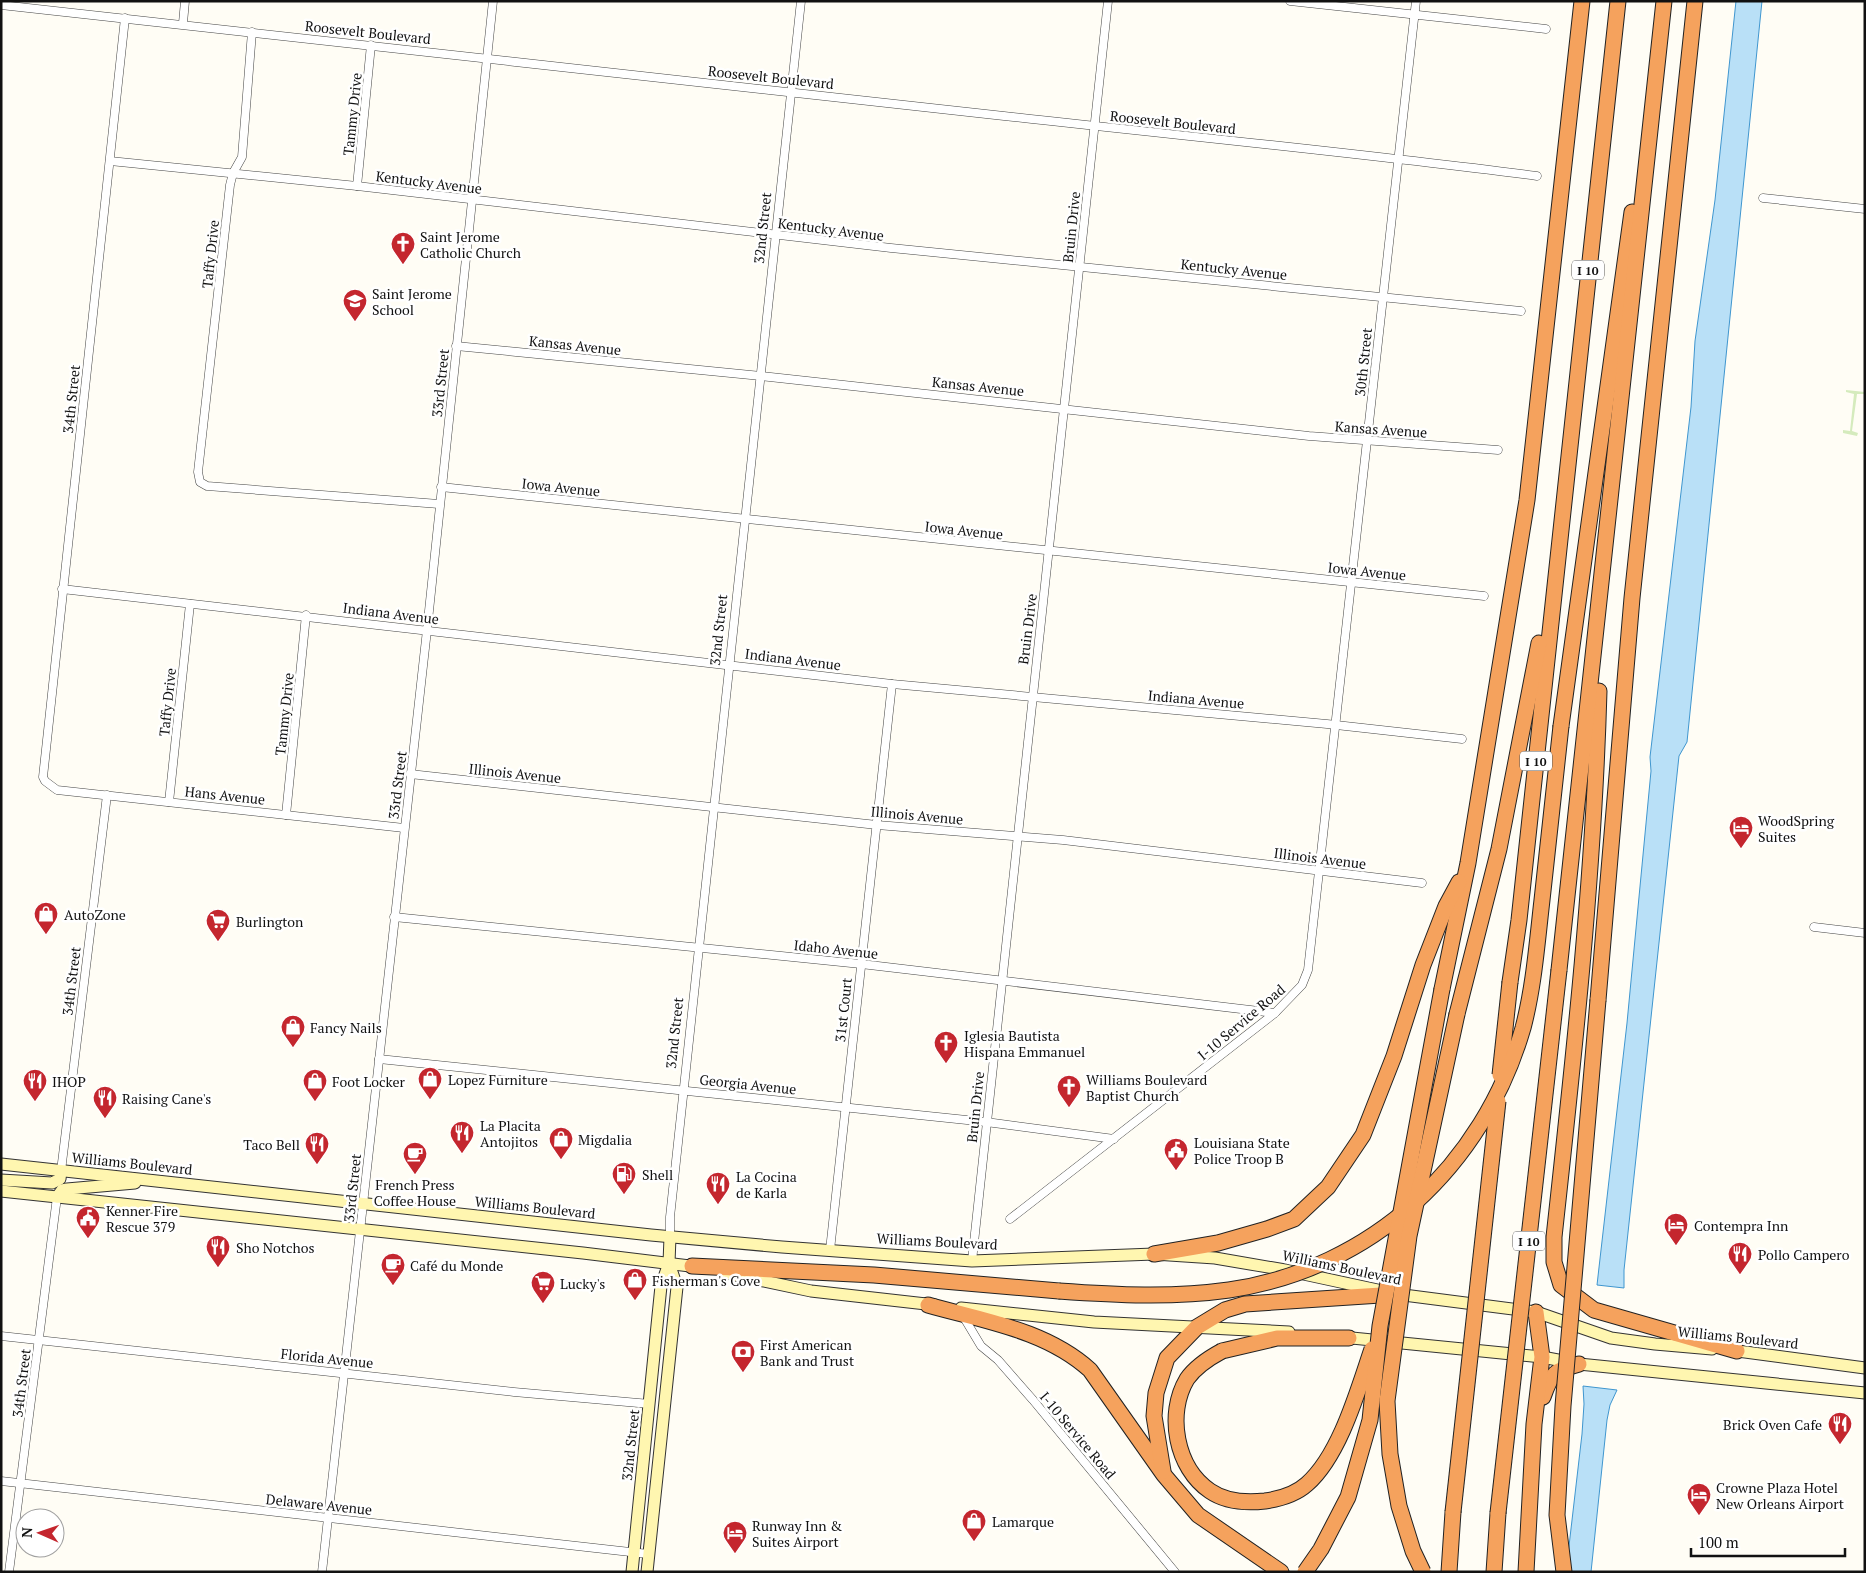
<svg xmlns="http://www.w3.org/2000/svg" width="1866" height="1573" font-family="'PT Serif',serif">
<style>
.green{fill:#d5ebbd}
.water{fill:#b9e0f7;stroke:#3f96cf}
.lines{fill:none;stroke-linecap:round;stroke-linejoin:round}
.street-casing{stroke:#444;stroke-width:9}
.secondary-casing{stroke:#333;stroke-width:13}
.highway-casing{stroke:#222;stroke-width:17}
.street{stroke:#fff;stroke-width:8}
.secondary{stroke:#fff6b0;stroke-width:11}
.highway{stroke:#f5a25d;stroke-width:15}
.highway-bridge-casing{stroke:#222;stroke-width:17;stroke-linecap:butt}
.highway-bridge{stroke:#f5a25d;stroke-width:15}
.labels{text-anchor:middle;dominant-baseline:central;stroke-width:5;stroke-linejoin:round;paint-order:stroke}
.shield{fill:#fff;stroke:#585858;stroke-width:1}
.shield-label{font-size:12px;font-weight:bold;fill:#111}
.street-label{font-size:14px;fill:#111;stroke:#fff}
.poi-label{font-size:14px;fill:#111;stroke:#fff;text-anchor:start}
</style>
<rect width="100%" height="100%" fill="#fffdf5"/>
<path class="green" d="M1846,390L1865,392V394H1857L1852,431L1858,433L1857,436L1843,433V430L1850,431L1854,394L1846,392Z"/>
<g class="water">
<path d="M1736,1H1762L1687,742L1679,756L1624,1270V1288L1597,1285L1627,1023L1651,771L1650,757L1691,407L1695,341L1715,200Z"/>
<path d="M1583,1386L1617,1390L1610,1405L1607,1420L1591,1572H1565L1569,1546L1582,1434L1584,1404Z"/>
</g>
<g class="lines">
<defs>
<g id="street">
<path d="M1290,1L1546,29"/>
<path d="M1,5C336,40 670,78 1004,116C1182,136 1360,153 1537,176"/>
<path d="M125,18L43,777L45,781L57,790L404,828"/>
<path d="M183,23L185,1"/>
<path d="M252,32L242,157L233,173L230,185L198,472L200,482L207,486L439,504"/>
<path d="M110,161L357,186L891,248L1521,311"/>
<path d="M357,186L371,45"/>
<path d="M1763,198L1865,209"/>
<path d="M456,346L761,376L1309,436L1498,450"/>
<path d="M441,487L1484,596"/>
<path d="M62,589L892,684L1327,724L1462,739"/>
<path d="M410,774L877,825L1063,840L1422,883"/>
<path d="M169,802L190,604"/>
<path d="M286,815L306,615"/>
<path d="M394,917L861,964L1275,1013"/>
<path d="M1814,927L1865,933"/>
<path d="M379,1059L986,1122L1114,1139"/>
<path d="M61,1171L107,795"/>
<path d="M1010,1219L1275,1013L1302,985L1308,970L1416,1"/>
<path d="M670,1237V1217L801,1"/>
<path d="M830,1250L892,684"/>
<path d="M972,1261L1108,1"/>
<path d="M963,1316L981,1346L998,1360L1033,1400L1175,1572"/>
<path d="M1,1336L514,1392L650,1404"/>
<path d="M1,1481L648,1554"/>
<path d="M9,1572L57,1197"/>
<path d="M322,1572L427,630L493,1"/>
</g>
<g id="secondary">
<path d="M1,1164L651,1235L782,1247L972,1261L1154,1254L1215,1258L1285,1270L1396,1294L1536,1312L1611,1338L1655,1344L1712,1349"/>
<path d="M1,1180L52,1183L60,1179L61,1171"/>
<path d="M1,1191L583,1253L698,1267"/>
<path d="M57,1197L62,1190L67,1189L135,1183"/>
<path d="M726,1273L811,1291L935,1305"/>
<path d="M961,1308L1094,1322L1289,1332"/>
<path d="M1342,1337L1542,1357L1579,1364L1865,1393"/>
<path d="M1730,1350L1865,1368"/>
<path d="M632,1572L661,1286L669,1263"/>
<path d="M647,1572L677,1287L669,1263L670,1237"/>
</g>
<g id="highway">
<path d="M1599,691C1594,874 1574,1055 1554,1237V1262L1561,1285L1594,1310L1737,1351"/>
<path d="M1561,726L1632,212"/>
<path d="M1559,970L1664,1"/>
<path d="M1510,982L1519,920L1618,1"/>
<path d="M1442,989L1468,863L1527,500L1582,1"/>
<path d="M1598,1000L1632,598L1695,1"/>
<path d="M1457,1014L1499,849L1539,643"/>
<path d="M1154,1254L1218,1243L1267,1229L1294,1219L1328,1187L1363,1135L1394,1056L1423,965L1446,906L1459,882"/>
<path d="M692,1266L874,1275L1059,1291"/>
<path d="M928,1305C984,1321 1046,1330 1090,1370L1164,1475L1198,1515L1281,1572"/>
<path d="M1222,1351L1277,1338H1349"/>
<path d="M1543,1397C1552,1372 1554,1371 1579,1364"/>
<path d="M1163,1471L1154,1416L1156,1393L1167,1358L1197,1327L1225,1310L1245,1304L1396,1294"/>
<path d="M1449,1572L1453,1512"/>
<path d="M1494,1572L1498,1513"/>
<path d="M1526,1572L1534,1424L1542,1357L1536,1312"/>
</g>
</defs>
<use href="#street" class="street-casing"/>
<use href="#secondary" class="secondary-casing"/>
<use href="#highway" class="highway-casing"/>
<use href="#street" class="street"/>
<use href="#secondary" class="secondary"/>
<use href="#highway" class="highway"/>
<defs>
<g id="highway-bridge">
<path d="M1500,1075L1510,982"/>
<path d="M1059,1291C1116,1295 1172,1298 1229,1290C1372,1269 1483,1166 1523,1028C1534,986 1537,943 1542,900C1548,842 1555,784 1561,726"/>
<path d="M1222,1351C1209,1358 1196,1366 1187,1379C1166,1414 1176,1468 1210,1491C1226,1502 1247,1503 1265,1501C1279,1499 1296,1494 1307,1484C1340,1455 1358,1390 1372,1349"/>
<path d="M1453,1512L1498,1101"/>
<path d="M1498,1513L1559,970"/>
<path d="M1305,1572L1321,1549L1348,1497L1370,1420L1380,1326L1442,989"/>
<path d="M1423,1572L1413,1551L1399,1506L1390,1454L1387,1401L1409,1236L1457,1014"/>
<path d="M1564,1572L1557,1515L1563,1406L1598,1000"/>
</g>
</defs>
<use href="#highway-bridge" class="highway-bridge-casing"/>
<use href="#highway-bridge" class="highway-bridge"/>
</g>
<defs>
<symbol id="church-pin" viewBox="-11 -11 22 30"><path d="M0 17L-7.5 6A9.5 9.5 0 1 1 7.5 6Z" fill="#c4262e" stroke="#fff"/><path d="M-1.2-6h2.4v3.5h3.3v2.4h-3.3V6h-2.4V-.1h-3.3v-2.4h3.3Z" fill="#fff"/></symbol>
<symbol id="school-pin" viewBox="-11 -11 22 30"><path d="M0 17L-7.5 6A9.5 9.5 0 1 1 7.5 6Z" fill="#c4262e" stroke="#fff"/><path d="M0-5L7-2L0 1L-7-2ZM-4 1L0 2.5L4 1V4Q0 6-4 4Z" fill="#fff"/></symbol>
<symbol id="hotel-pin" viewBox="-11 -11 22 30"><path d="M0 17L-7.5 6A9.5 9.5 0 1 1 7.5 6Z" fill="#c4262e" stroke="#fff"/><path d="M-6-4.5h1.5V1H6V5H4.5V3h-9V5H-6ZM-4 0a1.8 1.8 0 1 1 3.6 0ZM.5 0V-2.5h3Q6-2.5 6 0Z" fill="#fff"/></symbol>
<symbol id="shop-pin" viewBox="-11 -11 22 30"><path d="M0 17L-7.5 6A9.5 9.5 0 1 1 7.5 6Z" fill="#c4262e" stroke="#fff"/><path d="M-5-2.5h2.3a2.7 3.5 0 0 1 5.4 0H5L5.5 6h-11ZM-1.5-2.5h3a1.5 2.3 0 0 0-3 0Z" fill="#fff"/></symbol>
<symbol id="supermarket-pin" viewBox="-11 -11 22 30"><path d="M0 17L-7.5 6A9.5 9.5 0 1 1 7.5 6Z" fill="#c4262e" stroke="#fff"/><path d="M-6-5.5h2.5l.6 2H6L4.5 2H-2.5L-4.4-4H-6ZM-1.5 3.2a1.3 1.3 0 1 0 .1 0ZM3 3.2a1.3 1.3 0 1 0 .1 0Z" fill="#fff"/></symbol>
<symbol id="restaurant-pin" viewBox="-11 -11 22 30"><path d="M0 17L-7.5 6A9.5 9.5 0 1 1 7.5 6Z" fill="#c4262e" stroke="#fff"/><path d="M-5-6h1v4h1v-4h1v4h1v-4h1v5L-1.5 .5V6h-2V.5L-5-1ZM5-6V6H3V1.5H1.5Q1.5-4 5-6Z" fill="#fff"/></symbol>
<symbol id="civic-pin" viewBox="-11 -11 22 30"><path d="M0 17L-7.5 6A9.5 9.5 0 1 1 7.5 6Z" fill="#c4262e" stroke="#fff"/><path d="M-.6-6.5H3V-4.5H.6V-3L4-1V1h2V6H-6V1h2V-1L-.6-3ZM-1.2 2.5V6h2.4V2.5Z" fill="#fff"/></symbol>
<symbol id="cafe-pin" viewBox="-11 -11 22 30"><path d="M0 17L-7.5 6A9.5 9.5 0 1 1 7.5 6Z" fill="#c4262e" stroke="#fff"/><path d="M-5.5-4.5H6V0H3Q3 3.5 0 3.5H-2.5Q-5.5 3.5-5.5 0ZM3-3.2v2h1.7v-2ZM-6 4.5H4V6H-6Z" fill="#fff"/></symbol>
<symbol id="fuel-pin" viewBox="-11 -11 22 30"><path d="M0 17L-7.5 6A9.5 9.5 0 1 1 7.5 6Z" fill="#c4262e" stroke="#fff"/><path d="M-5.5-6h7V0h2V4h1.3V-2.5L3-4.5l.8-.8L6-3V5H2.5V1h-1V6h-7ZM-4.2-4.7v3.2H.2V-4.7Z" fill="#fff"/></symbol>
<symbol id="bank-pin" viewBox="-11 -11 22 30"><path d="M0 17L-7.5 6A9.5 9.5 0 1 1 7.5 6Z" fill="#c4262e" stroke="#fff"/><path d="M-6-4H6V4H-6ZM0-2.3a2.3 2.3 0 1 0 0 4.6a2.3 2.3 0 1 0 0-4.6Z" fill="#fff"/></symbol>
</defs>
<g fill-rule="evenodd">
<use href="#church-pin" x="389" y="230" width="28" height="38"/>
<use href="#school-pin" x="341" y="287" width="28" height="38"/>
<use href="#hotel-pin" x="1727" y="814" width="28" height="38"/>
<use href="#shop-pin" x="32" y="900" width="28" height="38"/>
<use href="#supermarket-pin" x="204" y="907" width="28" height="38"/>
<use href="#shop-pin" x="279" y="1013" width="28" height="38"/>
<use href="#church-pin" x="932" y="1029" width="28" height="38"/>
<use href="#shop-pin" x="416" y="1065" width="28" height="38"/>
<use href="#restaurant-pin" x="21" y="1067" width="28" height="38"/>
<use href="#shop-pin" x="301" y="1067" width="28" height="38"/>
<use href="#church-pin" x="1055" y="1073" width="28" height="38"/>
<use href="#restaurant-pin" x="91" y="1084" width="28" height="38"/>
<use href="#restaurant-pin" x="448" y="1119" width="28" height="38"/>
<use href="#shop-pin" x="547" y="1125" width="28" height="38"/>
<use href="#restaurant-pin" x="303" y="1130" width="28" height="38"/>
<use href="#civic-pin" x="1162" y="1136" width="28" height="38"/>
<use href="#cafe-pin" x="401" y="1140" width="28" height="38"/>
<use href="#fuel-pin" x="610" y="1160" width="28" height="38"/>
<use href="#restaurant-pin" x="704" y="1170" width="28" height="38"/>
<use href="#civic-pin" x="74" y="1204" width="28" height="38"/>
<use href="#hotel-pin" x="1662" y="1211" width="28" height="38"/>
<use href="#restaurant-pin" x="204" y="1233" width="28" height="38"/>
<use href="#restaurant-pin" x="1726" y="1240" width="28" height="38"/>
<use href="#cafe-pin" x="379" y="1251" width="28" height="38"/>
<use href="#shop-pin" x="621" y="1266" width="28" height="38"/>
<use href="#supermarket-pin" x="529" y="1269" width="28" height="38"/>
<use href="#bank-pin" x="729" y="1338" width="28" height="38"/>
<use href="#restaurant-pin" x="1826" y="1410" width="28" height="38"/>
<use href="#hotel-pin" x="1685" y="1481" width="28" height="38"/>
<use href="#shop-pin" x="960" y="1507" width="28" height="38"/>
<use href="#hotel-pin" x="721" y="1519" width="28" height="38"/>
</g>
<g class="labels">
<g class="shield">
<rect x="1572" y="260.5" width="32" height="19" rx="4"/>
<rect x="1520" y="751.5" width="32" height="19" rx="4"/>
<rect x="1513" y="1231.5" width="32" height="19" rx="4"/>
</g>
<g class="shield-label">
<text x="1588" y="270">I 10</text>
<text x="1536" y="761">I 10</text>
<text x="1529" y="1241">I 10</text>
</g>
<g class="street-label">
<text transform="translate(368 32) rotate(6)">Roosevelt Boulevard</text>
<text transform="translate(771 77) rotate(6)">Roosevelt Boulevard</text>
<text transform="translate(352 114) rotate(-84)">Tammy Drive</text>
<text transform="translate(1173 122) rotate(6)">Roosevelt Boulevard</text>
<text transform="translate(429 182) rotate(7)">Kentucky Avenue</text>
<text transform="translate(1071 227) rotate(-84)">Bruin Drive</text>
<text transform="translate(762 228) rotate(-84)">32nd Street</text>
<text transform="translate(831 229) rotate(7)">Kentucky Avenue</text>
<text transform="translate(210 254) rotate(-84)">Taffy Drive</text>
<text transform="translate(1234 269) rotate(6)">Kentucky Avenue</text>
<text transform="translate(575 345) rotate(6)">Kansas Avenue</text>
<text transform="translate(1363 362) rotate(-84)">30th Street</text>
<text transform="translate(440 383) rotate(-84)">33rd Street</text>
<text transform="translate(978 386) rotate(6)">Kansas Avenue</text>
<text transform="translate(71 399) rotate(-84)">34th Street</text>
<text transform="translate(1381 429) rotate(4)">Kansas Avenue</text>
<text transform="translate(561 487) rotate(6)">Iowa Avenue</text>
<text transform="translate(964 530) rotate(6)">Iowa Avenue</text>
<text transform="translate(1367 571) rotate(6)">Iowa Avenue</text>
<text transform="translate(391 613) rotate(7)">Indiana Avenue</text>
<text transform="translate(1027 629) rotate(-83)">Bruin Drive</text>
<text transform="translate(718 630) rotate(-84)">32nd Street</text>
<text transform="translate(793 659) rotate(7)">Indiana Avenue</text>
<text transform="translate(1196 699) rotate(5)">Indiana Avenue</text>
<text transform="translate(167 702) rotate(-84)">Taffy Drive</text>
<text transform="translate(284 714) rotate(-84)">Tammy Drive</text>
<text transform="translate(515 773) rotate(6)">Illinois Avenue</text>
<text transform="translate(397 785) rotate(-83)">33rd Street</text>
<text transform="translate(225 795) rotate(6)">Hans Avenue</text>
<text transform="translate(917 815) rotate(5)">Illinois Avenue</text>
<text transform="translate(1320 858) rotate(7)">Illinois Avenue</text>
<text transform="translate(836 949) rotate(6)">Idaho Avenue</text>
<text transform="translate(71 981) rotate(-83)">34th Street</text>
<text transform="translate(843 1010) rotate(-84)">31st Court</text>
<text transform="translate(1241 1022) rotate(-40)">I-10 Service Road</text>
<text transform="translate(674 1033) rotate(-84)">32nd Street</text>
<text transform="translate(748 1084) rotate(6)">Georgia Avenue</text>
<text transform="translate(975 1107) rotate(-84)">Bruin Drive</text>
<text transform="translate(132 1163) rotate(6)">Williams Boulevard</text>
<text transform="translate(352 1188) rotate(-84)">33rd Street</text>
<text transform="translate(535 1207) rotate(6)">Williams Boulevard</text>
<text transform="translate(937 1241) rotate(3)">Williams Boulevard</text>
<text transform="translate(1342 1267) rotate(12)">Williams Boulevard</text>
<text transform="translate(1738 1337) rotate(6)">Williams Boulevard</text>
<text transform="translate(327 1358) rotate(6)">Florida Avenue</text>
<text transform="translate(21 1383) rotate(-83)">34th Street</text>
<text transform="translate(1078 1435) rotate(50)">I-10 Service Road</text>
<text transform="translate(630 1445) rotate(-84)">32nd Street</text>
<text transform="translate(319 1504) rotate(6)">Delaware Avenue</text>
</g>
<g class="poi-label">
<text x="420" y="236">Saint Jerome<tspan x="420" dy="16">Catholic Church</tspan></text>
<text x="372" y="293">Saint Jerome<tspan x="372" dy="16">School</tspan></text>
<text x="1758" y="820">WoodSpring<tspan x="1758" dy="16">Suites</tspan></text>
<text x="64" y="914">AutoZone</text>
<text x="236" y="921">Burlington</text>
<text x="310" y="1027">Fancy Nails</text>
<text x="964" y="1035">Iglesia Bautista<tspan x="964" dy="16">Hispana Emmanuel</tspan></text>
<text x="448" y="1079">Lopez Furniture</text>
<text x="1086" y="1079">Williams Boulevard<tspan x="1086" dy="16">Baptist Church</tspan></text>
<text x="52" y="1081">IHOP</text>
<text x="332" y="1081">Foot Locker</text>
<text x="122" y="1098">Raising Cane's</text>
<text x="480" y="1125">La Placita<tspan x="480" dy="16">Antojitos</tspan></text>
<text x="578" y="1139">Migdalia</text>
<text x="1194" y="1142">Louisiana State<tspan x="1194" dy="16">Police Troop B</tspan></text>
<text x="300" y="1144" text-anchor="end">Taco Bell</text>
<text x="642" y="1174">Shell</text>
<text x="736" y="1176">La Cocina<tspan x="736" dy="16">de Karla</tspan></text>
<text x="415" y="1184" text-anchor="middle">French Press<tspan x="415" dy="16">Coffee House</tspan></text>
<text x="106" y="1210">Kenner Fire<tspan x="106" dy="16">Rescue 379</tspan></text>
<text x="1694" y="1225">Contempra Inn</text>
<text x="236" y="1247">Sho Notchos</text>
<text x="1758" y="1254">Pollo Campero</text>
<text x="410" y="1265">Café du Monde</text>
<text x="652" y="1280">Fisherman's Cove</text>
<text x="560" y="1283">Lucky's</text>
<text x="760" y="1344">First American<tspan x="760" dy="16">Bank and Trust</tspan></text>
<text x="1822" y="1424" text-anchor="end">Brick Oven Cafe</text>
<text x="1716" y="1487">Crowne Plaza Hotel<tspan x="1716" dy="16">New Orleans Airport</tspan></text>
<text x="992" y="1521">Lamarque</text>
<text x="752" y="1525">Runway Inn &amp;<tspan x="752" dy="16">Suites Airport</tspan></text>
</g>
</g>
<rect width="1866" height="1573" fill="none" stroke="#111111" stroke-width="5"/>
<g transform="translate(40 1533) rotate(272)"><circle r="24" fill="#ffffff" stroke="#a0a0a0"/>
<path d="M0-4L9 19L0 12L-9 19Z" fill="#c4262e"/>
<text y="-8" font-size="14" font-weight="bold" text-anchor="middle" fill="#111111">N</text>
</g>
<path d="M1691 1548v8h154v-8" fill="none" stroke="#111111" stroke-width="2.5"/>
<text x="1698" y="1548" font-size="15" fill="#111111" stroke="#ffffff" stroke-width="4" paint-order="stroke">100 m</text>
</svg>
